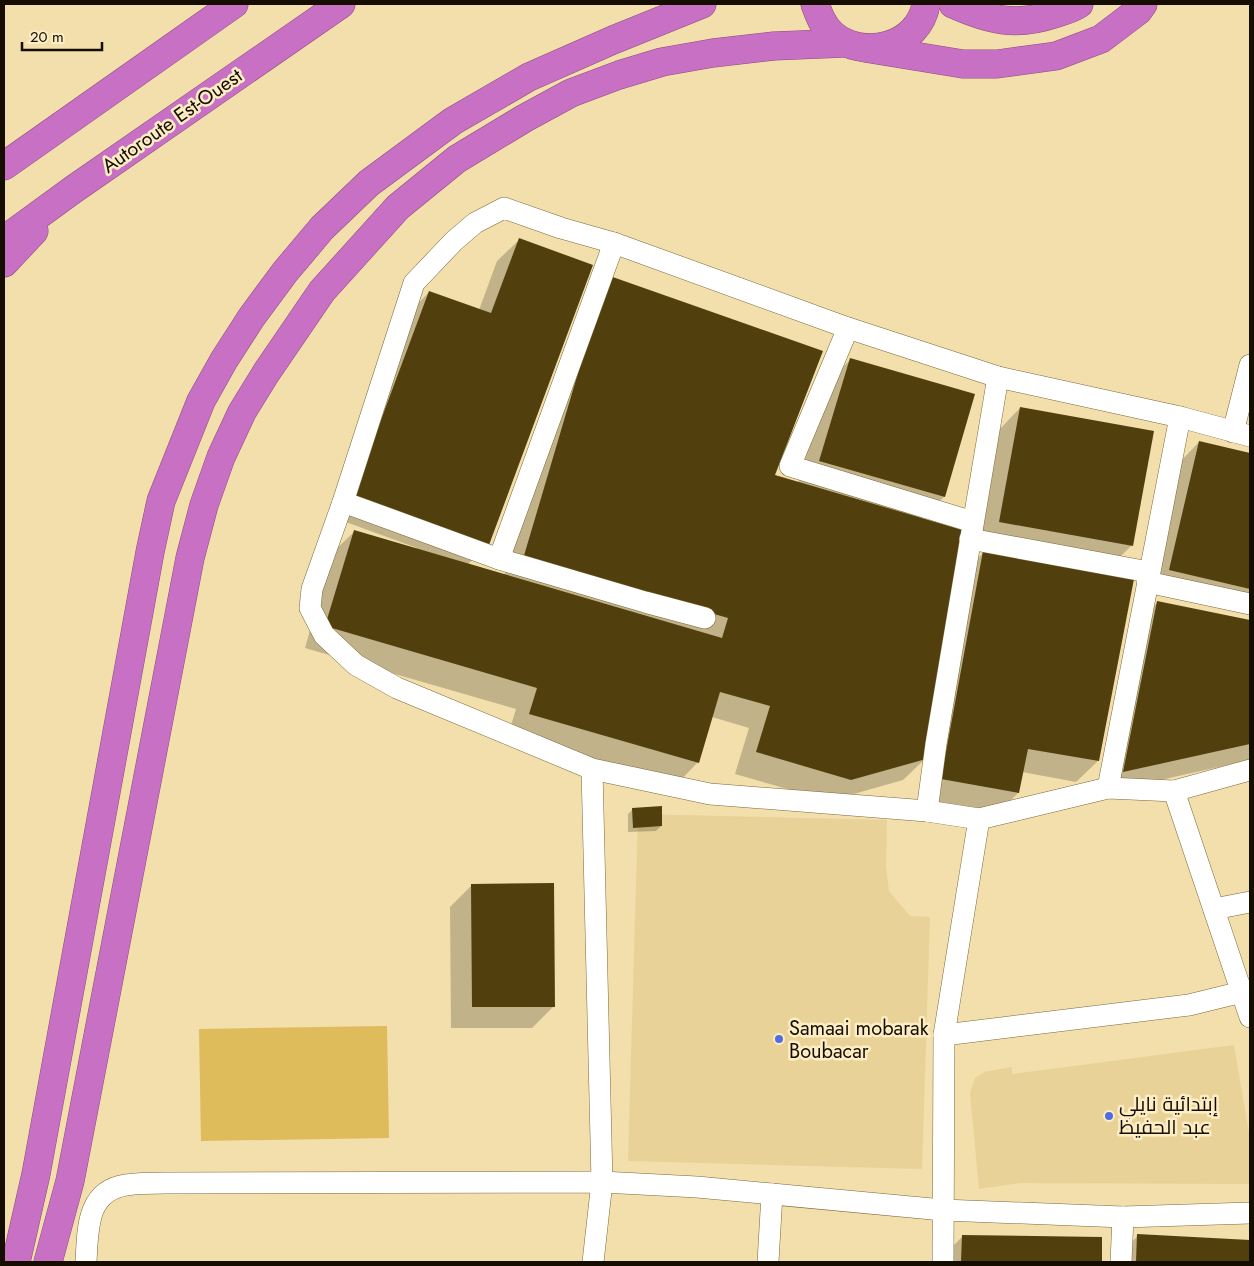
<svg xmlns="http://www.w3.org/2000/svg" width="1254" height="1266" font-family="Jost,Cairo,sans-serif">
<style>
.built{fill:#e9d297}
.green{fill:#debb5b}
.shadow{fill:#0003}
.building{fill:#51400d}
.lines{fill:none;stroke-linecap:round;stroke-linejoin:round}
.street-casing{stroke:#7c693a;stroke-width:22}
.highway-casing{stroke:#894d7f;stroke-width:29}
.street{stroke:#fff;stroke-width:21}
.highway{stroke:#c870c3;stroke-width:28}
.poi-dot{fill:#4f6de2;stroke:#fdedc4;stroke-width:2}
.labels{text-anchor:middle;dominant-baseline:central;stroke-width:5;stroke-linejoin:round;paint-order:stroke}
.street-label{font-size:20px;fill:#140d00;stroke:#fdedc4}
.poi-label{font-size:20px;fill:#140d00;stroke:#fdedc4;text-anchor:start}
</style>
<rect width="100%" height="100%" fill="#f3dfac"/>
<g class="built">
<path d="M638,814L887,820L886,867L889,891L910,916L930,917L922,1169L628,1161Z"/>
<path d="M1234,1045L1250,1139V1184L1020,1183L979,1189L970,1093L975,1078L984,1072L1012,1067V1074Z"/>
</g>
<path class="green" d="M387,1026L389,1138L201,1141L199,1029Z"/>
<g class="shadow">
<path d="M519,240L488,545L467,565L504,576L586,298L773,476L798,483L829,381L851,359L974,395L944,497L921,519L925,759L903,780L829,801L735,774L749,728L712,717L698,762L677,784L508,735L516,709L305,648L332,553L354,532L416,550L417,548L332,517L408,314L429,292L479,310L497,261Z"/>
<path d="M1020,408L1131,546L1110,567L978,543L999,430Z"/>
<path d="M1199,442L1250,454V615L1148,591L1178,464Z"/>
<path d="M984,552L1098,761L1076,782L1022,772L1018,793L997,814L920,801L962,574Z"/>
<path d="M1158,602L1250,621V760L1102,793L1136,624Z"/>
<path d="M633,809L661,826L656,831L628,832V814Z"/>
<path d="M472,885L554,1006L532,1028H451L450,907Z"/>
<path d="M1138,1236L1250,1241V1262H1116V1257Z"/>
<path d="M962,1237L1101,1238L1100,1262H941V1258Z"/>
</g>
<g class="building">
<path d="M519,238L593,265L489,545L353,495L429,291L491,313Z"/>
<path d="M607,275L823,351L775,475L966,531L926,759L851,780L756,752L770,706L720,692L699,763L529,714L537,688L325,626L354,530L722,638L728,618L523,559Z"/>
<path d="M850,358L975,394L945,497L819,461Z"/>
<path d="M1020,407L1154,431L1133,546L999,522Z"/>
<path d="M1199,441L1250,453V589L1169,570Z"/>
<path d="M983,551L1134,579L1099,761L1028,749L1019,793L941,779Z"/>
<path d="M1157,601L1250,620V744L1123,772Z"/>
<path d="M662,806V826L633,828L632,808Z"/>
<path d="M554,883L555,1007H472L471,884Z"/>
<path d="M1137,1234L1250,1240V1262H1136Z"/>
<path d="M962,1235L1102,1237V1262H961Z"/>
</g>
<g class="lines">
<defs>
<g id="street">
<path d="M848,328L790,466L973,522"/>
<path d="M1233,432L1250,365"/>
<path d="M1250,436L1180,417L998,377L848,328L614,243L561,228L504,208L475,223L454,241L414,283L343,502L312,589L310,608L324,635L356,665L397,688L592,769L710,794L927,811L979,819L1108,788L1174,791L1250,1017"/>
<path d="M343,502L499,559L645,602L705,618"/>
<path d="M970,539L1149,572"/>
<path d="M499,559L614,243"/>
<path d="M1147,582L1250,604"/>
<path d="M592,769L602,1182L593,1262"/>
<path d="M1108,788L1180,417"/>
<path d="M1174,791L1250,770"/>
<path d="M927,811L936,744L998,377"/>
<path d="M1214,909L1250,902"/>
<path d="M944,1035L1189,1005L1250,990"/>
<path d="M86,1262C88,1230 86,1191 126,1185C139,1183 152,1183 165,1183L602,1182L697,1187L943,1210L1123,1217L1250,1213"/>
<path d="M768,1262L772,1194"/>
<path d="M943,1262L944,1035L979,819"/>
<path d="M1121,1262L1123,1217"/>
</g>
<g id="highway">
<path d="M815,4C819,15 823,26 832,34C863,61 919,47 926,4"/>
<path d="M953,4C989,20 1015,27 1054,14C1063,11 1072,9 1079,4"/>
<path d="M865,48L963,64H997L1056,56L1101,39L1138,11L1143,4"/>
<path d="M4,166L234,4"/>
<path d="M4,240L74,189L341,4"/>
<path d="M4,263L34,231"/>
<path d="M16,1262L36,1174L150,552L161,501L201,401L224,360L251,318L285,272L322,228L369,183L453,121L529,77L613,40L702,4"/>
<path d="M48,1262L70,1181L190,558L204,505L221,457L242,412L266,373L322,291L398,207L457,159L525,118L571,93L619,75L662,62L713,53L774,46L846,43"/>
</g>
</defs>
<use href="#street" class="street-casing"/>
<use href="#highway" class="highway-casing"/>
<use href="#street" class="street"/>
<use href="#highway" class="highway"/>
</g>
<g class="poi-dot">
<circle cx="779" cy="1039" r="5"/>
<circle cx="1109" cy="1116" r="5"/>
</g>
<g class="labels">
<g class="street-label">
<text transform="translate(172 121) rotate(-35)">Autoroute Est-Ouest</text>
</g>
<g class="poi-label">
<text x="789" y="1028">Samaai mobarak<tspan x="789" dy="23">Boubacar</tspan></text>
<text x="1119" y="1104">إبتدائية نايلي<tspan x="1119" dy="23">عبد الحفيظ</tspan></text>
</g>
</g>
<rect width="1254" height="1266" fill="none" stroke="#140d00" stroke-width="10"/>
<path d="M22 42v8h80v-8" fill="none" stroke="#140d00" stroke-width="2.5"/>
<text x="30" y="42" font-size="15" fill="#140d00" stroke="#fdedc4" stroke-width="4" paint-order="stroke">20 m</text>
</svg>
